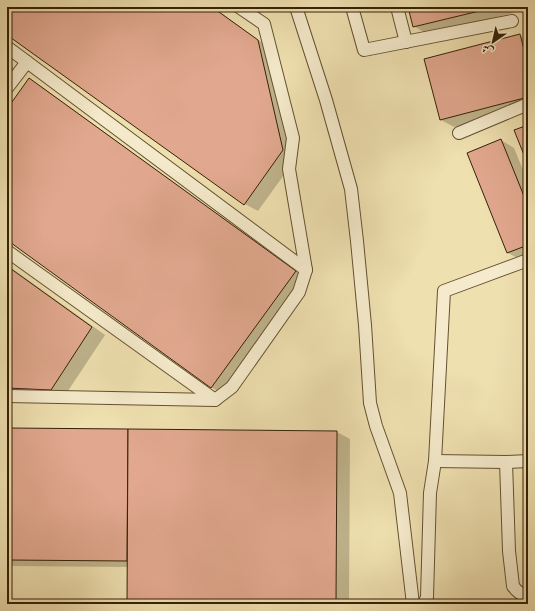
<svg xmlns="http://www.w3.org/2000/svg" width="535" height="611" font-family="'EB Garamond',Amiri,serif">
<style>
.shadow{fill:#0003}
.building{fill:#e1a88f;stroke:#352107}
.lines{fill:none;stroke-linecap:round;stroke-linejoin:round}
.minor-casing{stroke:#645131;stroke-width:14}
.minor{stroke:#f5ebcc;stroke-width:12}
</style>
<rect width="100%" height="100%" fill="#efe0b0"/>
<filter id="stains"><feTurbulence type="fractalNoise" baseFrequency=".005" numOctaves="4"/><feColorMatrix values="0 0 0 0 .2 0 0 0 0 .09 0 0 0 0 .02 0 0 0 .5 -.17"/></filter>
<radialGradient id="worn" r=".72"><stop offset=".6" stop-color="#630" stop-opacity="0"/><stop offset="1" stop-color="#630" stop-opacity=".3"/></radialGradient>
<g class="shadow">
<path d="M7,7H213L271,49L296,158L258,211L245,204L7,33Z"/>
<path d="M409,7H511L513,13L427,34L414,26Z"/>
<path d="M519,35L528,40V108L454,127L441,120L425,60Z"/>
<path d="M7,63L15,69L7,79Z"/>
<path d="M30,79L42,87L308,279L224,395L211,387L7,239V110Z"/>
<path d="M501,140L514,148L528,182V257L521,260L508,253L468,153Z"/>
<path d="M7,265L105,335L64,397L7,394Z"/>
<path d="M7,429L337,432L350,439L349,604H128V567L7,566Z"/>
</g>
<g class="building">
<path d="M7,7H212L258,40L283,150L244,205L7,35Z"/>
<path d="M408,7H496L413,27Z"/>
<path d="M520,34L528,65V97L440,120L424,59Z"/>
<path d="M29,78L296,271L211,388L7,240V109Z"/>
<path d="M528,125V165L514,130Z"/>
<path d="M501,139L528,206V245L507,253L467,153Z"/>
<path d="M7,266L92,327L51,390L7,388Z"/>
<path d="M7,428L128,429L127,561L7,560Z"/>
<path d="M128,429L337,431L336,604H127Z"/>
<path d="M526,476H528V565Z"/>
</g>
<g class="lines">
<defs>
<g id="minor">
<path d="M296,7L326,100L351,189L357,241L365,325L370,403L376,426L400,493L413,604"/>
<path d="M352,7L364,50L512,21"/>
<path d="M397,7L406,42"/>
<path d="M7,47L306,270"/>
<path d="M7,88L27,62"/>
<path d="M459,133L528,104"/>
<path d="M7,251L215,400"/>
<path d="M7,396L215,400L232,387L299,292L306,270L289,169L293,138L264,24L239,7"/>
<path d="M435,461L506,462L528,461"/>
<path d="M506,462L509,551L513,586C517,592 521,594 528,597"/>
<path d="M424,604L427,597L430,493L435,461L444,291L528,260"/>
</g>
</defs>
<use href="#minor" class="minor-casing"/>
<use href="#minor" class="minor"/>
</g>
<rect width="535" height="611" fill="none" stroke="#efe0b0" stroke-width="24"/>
<rect x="8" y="8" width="519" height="595" fill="none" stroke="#352107" stroke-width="2"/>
<rect x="12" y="12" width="511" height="587" fill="none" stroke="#352107"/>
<g transform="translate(493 42) rotate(214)" stroke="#f5ebcc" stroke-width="3" paint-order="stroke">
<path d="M0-3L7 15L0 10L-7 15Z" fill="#352107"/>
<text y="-6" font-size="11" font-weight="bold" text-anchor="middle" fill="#352107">ش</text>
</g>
<rect width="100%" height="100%" filter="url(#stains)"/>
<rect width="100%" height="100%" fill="url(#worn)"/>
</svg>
